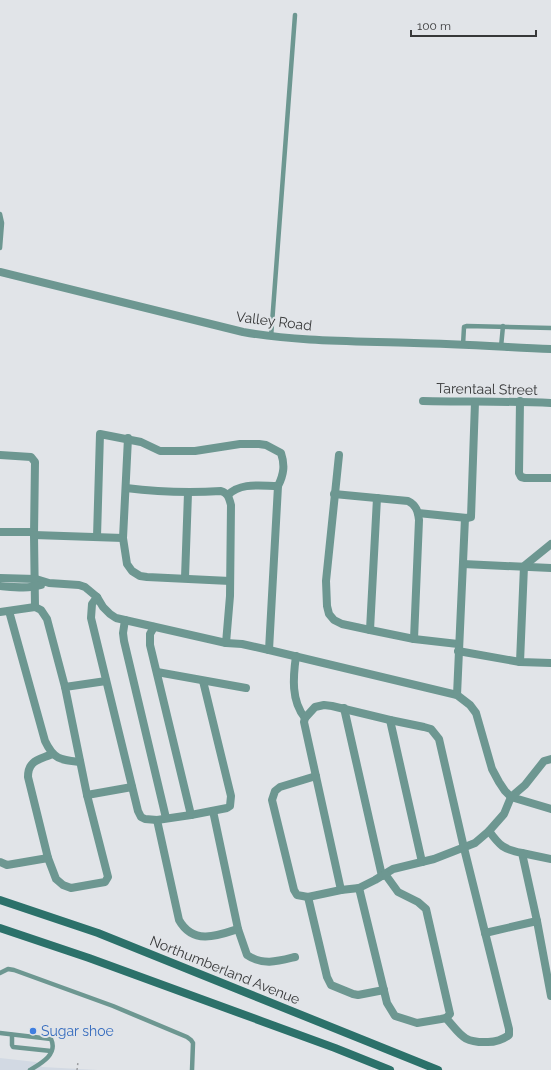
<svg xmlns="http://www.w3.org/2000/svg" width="551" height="1070" font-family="Raleway,sans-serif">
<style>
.built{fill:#d2d9e3}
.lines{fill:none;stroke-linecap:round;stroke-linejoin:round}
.path{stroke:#9c9ea1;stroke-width:1.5;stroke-dasharray:2 3;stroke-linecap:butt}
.lane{stroke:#6d9791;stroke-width:4.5}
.street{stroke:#6d9791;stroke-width:8}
.secondary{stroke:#2c716a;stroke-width:8}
.shop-dot{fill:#3f7fe0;stroke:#e1e4e8;stroke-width:1.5}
.labels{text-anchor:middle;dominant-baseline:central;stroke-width:4;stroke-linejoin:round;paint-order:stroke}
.street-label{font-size:14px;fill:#373839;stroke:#e1e4e8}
.shop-label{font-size:14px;fill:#366cbe;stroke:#e1e4e8;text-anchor:start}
</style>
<rect width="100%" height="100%" fill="#e1e4e8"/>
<path class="built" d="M0,1058L36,1062L42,1067L98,1070H0Z"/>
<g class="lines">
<path class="path" d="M77,1070L78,1062"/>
<g class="lane">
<path d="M0,214L2,223L0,248"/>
<path d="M271,337L295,15"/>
<path d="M463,345L464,327L467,326L551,328"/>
<path d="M501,347L503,326"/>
<path d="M0,973L8,969L14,970L113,1006L187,1037L191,1040L193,1043L192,1070"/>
<path d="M0,1033L51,1039C58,1054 42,1063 30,1070"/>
<path d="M12,1035V1045L13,1047L51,1051"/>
</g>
<g class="street">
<path d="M0,272L243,332C299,342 356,341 414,343C459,344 505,347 551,349"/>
<path d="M423,401C466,402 508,401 551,403"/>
<path d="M520,401L519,473L521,477L525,478H551"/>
<path d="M128,438L123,538L127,564L132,571L140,576L147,577L230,581"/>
<path d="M0,455L31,457L35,462L34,535L35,607"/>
<path d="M339,455L326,581L327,606L329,614L334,620L342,624L370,630L414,639L458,644"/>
<path d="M126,488C158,492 189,493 221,491C228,493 229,498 231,505L230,596L226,643"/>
<path d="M334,494L408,501C416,505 418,511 419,520L414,639"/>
<path d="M418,513L467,518L471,517L475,402"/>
<path d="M0,532H34"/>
<path d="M34,535L123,538"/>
<path d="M97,537L100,434L141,442L160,451H195L240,444H259L266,445L281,453C285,465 284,474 278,486C261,486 241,482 228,495"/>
<path d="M463,564L551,568"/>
<path d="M0,578L36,579L49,583L79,585L85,587L97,597L103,607L110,614L116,618L226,643L242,644L269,650L457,695L470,705L476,713L492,769L499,782L505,791L511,797L551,809"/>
<path d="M185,578L188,493"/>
<path d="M0,586C13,587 28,589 41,585"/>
<path d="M97,597L92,604L91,618L138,811L141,817L145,819L157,820L191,815L227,808L230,806L231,796L203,681"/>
<path d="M9,611L45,741C54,760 61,760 80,762"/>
<path d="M0,612L35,607L41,610L47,619L65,687L87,795L108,877L105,882L71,888L63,885L56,879L48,858L28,777C28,760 39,760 52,754"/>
<path d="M125,620L123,633L124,641L166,818"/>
<path d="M154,627L150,634V645L191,815"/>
<path d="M370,630L377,498"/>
<path d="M269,650L278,486"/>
<path d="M458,651L520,662L551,663"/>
<path d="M296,656C293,677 291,701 305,718"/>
<path d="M520,662L524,566L551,544"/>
<path d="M157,672L246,688"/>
<path d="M65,687L106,681"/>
<path d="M457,695L465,518"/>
<path d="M344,708L382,876"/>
<path d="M390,720L422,862"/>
<path d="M316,776L280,787L275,791L272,800L294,890L297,895L308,897L341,890L359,888L375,880L393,869L434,859L475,843L489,831L504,814L511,797L525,785L544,761L551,759"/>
<path d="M87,795L132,787"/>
<path d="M213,811L238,929L247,955C263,966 279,961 295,957"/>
<path d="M157,820L179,920C193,945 217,936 238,929"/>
<path d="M489,831C500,846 503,849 522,853L537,921L551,996"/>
<path d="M522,853L551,859"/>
<path d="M0,862L7,865L48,858"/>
<path d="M359,888L387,1003L395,1016L417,1023L441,1019L446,1018L450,1014L426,909L418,902L398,892L385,874"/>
<path d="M341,890L304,722L305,718L315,707L324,705L332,706L390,720L424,727L431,729L439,739L464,848L509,1029V1035C502,1040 496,1042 488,1042C463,1043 461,1035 446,1018"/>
<path d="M308,897L327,977L331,985L353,994L358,995L384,990"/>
<path d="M485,933L537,921"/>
</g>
<g class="secondary">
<path d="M0,900L98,933L438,1070"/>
<path d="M0,928L89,958L335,1048L390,1070"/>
</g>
</g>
<circle class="shop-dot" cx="33" cy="1031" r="4"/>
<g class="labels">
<g class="street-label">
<text transform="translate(274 321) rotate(7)">Valley Road</text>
<text transform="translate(487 389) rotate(1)">Tarentaal Street</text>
<text transform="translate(225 970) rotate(22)">Northumberland Avenue</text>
</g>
<g class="shop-label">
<text x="41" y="1031">Sugar shoe</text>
</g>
</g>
<path d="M411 30v6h125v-6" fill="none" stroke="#373839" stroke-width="2"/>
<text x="417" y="30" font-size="12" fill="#373839" stroke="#e1e4e8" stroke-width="3" paint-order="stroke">100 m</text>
</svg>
